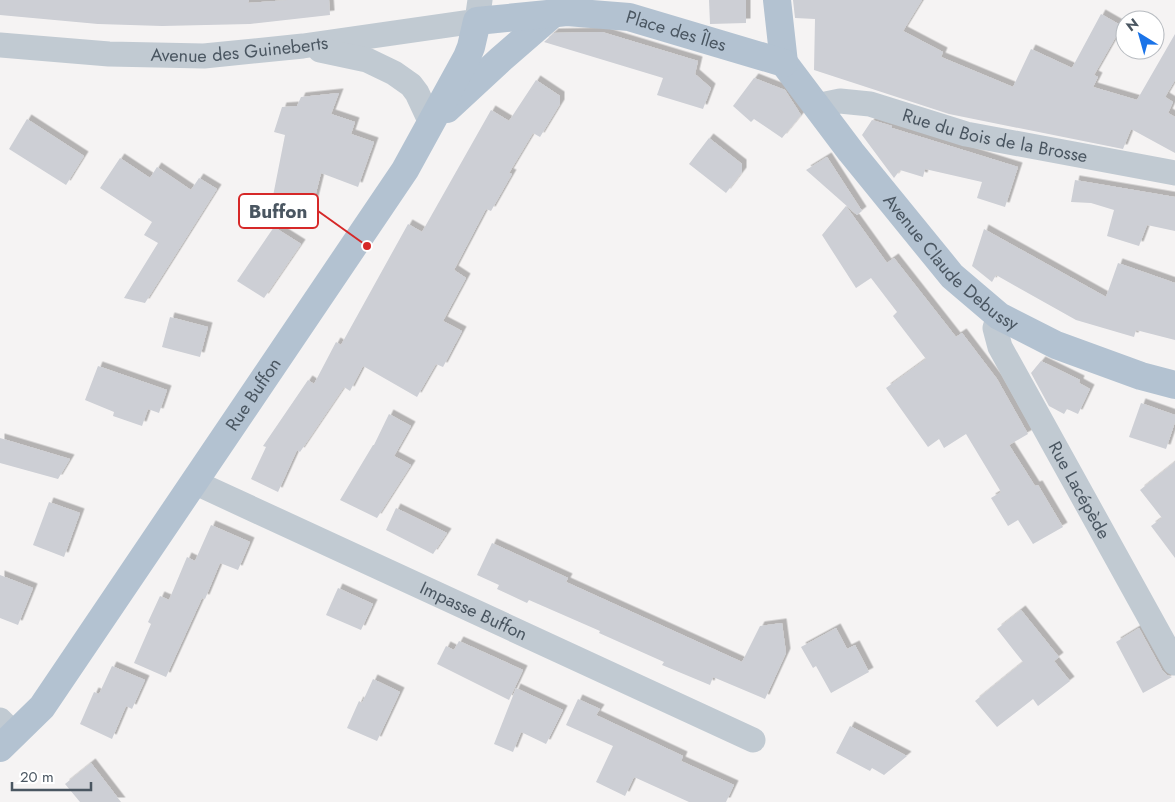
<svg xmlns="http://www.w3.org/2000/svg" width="1175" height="802" font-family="Jost,sans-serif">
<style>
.building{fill:#cdcfd5;filter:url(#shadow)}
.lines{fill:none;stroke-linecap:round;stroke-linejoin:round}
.minor{stroke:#c1cad2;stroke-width:25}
.major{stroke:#b3c2d1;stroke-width:28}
.labels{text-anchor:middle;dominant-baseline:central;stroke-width:5;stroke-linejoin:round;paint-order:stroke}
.street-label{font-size:18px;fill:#4a5661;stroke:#fff}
.leader{fill:none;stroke:#d62828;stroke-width:2}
.callout-dot{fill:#d62828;stroke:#fff;stroke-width:2}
.callout{fill:#fff;stroke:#d62828;stroke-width:2}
.callout-label{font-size:19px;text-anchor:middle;font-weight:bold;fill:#4a5661}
</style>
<defs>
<filter id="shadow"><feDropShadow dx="4.5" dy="-4.5" stdDeviation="0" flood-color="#0004"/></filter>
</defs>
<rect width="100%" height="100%" fill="#f5f3f3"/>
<g class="building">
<path d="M0,0H249L248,3L288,0H329L330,15L250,24L162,26L98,24L0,15Z"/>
<path d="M709,0H746V23L710,24Z"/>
<path d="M793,0H922L903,31L943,52L941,57L1013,87L1031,49L1072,68L1101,14L1122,26L1094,75L1098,77L1093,87L1137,100L1175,34V80L1165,97L1173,102L1168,113L1175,117V153L1131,129L1123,149L949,114L814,70L815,19L795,18Z"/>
<path d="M602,32L698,61L695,74L711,88L703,109L657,95L663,78L544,42L554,33Z"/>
<path d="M754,78L785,90L801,115L782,138L754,119L751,122L733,106Z"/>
<path d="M536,80L560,96V104L540,137L533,133L509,173L512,174L491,211L486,209L454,270L466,278L443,321L462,331L443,367L436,364L417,397L363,366L350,391L344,387L300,452L297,450L278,492L251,479L266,447L263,446L308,380L314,384L336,342L341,345L408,224L422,232L491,110L509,121Z"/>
<path d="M339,93L331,114L355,122L351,134L374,142L358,187L321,173L313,205L273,196L285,135L274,132L282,107L297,106L301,97Z"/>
<path d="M27,119L84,156L66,185L9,149Z"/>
<path d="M872,120L892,126V128L1018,167L1005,207L977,198L982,182L925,169L923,177L900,170L894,178L862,135Z"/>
<path d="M709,138L742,164V172L726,193L689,164Z"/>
<path d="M827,157L862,211L857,215L806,170Z"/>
<path d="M120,158L150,178L157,167L191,190L199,178L217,189L145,303L124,298L158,243L144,235L152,222L100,188Z"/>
<path d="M1075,180L1175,197V231L1147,225L1139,246L1107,236L1114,210L1091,203L1071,202Z"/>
<path d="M846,206L887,263L894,258L956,337L962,333L997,379L1028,434L1009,445L1035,486L1038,485L1063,527L1033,544L1018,520L1008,526L991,498L1001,492L966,434L944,448L939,439L928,447L886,388L926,359L893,316L897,312L871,278L856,288L822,235Z"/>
<path d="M274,227L301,244L264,298L237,281Z"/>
<path d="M984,229L1106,297L1118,263L1175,283V340L1136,330L1134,337L1076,320L996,275L992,282L972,266Z"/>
<path d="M170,317L208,327L200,357L162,347Z"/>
<path d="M1041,361L1080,380L1079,383L1090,389L1078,414L1067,409L1064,414L1049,406L1031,373Z"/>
<path d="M98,366L167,390L159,413L148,409L142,426L113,416L114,412L85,400Z"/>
<path d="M1141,403L1175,415V422L1166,449L1129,437Z"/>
<path d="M389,414L411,426L394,456L411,465L377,518L340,500L373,445H374Z"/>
<path d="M0,438L70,459L58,479L0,463Z"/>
<path d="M1175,462V558L1151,526L1162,518L1140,490Z"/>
<path d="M49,502L80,513L64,557L33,545Z"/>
<path d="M396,508L447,533L433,554L386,530Z"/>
<path d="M211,525L250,542L238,570L220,563L205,599L202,598L166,677L134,663L151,624L148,622L160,596L169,600L187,557L195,561Z"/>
<path d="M492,543L568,578L566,582L742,662L760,626L782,623L786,653L765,699L713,677L710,685L662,665L664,662L599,633L600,631L529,600L527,603L497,589L499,585L477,575Z"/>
<path d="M0,575L33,588L18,625L0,618Z"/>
<path d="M338,588L373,604L361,630L326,615Z"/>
<path d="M1021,610L1059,657L1054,661L1070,681L1038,706L1033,699L997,727L975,701L1023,662L997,629Z"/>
<path d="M836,628L847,649L855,645L869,672L831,693L816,666L813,668L801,647Z"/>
<path d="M1139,628L1162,670L1167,675L1172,677L1143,693L1116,642Z"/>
<path d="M459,641L523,670L509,700L437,664L446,646L454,650Z"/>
<path d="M112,666L145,680L132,709L126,706L112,739L80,724L94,692L99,694Z"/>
<path d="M373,679L400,692L377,741L347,728L359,701L362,703Z"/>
<path d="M516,688L563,710L546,744L521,732L513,752L494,744Z"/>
<path d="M578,699L600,709L596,715L683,756L681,761L734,785L726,802H689L634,777L625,796L596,782L613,746L566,725Z"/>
<path d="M850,726L907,756L884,775L872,768L870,771L836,753Z"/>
<path d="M91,763L121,802H80L65,784Z"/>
</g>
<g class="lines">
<g class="minor">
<path id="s1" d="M0,45L109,54L204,56L303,46L477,21L480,0"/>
<path d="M320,50L367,60L394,73L411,85L417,93L431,123"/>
<path id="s2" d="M816,106L840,101L870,104L966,134L1175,173"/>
<path id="s3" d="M999,316L995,328L1000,347L1175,663"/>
<path id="s4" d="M194,482L753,740"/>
<path d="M0,720L15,735"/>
</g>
<g class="major">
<path d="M777,0L784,63"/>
<path id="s5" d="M784,63L851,152L952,276L999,316L1056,345L1141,376L1175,385"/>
<path d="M447,109L501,59L554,13"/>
<path id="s6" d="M0,748L42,707L405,170L467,57L471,47L477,21L567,12L629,17L784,63"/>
</g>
</g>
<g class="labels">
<g class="street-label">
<text stroke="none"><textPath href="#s6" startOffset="1075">Place des Îles</textPath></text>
<text stroke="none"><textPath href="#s1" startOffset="240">Avenue des Guineberts</textPath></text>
<text stroke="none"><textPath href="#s2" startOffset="184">Rue du Bois de la Brosse</textPath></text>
<text stroke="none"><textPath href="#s5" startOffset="261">Avenue Claude Debussy</textPath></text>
<text stroke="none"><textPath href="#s6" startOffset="436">Rue Buffon</textPath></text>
<text stroke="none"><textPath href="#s3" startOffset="196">Rue Lacépède</textPath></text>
<text stroke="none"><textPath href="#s4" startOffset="308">Impasse Buffon</textPath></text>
</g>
</g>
<path class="leader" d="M367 246L318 211"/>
<circle class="callout-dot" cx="367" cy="246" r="5"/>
<rect class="callout" x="239" y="194" width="79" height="34" rx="5"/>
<g class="callout-label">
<text x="278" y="218">Buffon</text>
</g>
<g transform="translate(1140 35) rotate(323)"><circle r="24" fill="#ffffff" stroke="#b7bbc0"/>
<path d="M0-4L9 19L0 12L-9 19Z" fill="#1a73e8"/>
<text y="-8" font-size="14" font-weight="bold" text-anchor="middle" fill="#4a5661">N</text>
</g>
<path d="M12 782v8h79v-8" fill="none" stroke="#4a5661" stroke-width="2.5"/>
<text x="20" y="782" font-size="15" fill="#4a5661" stroke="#ffffff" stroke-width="4" paint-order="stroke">20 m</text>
</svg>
